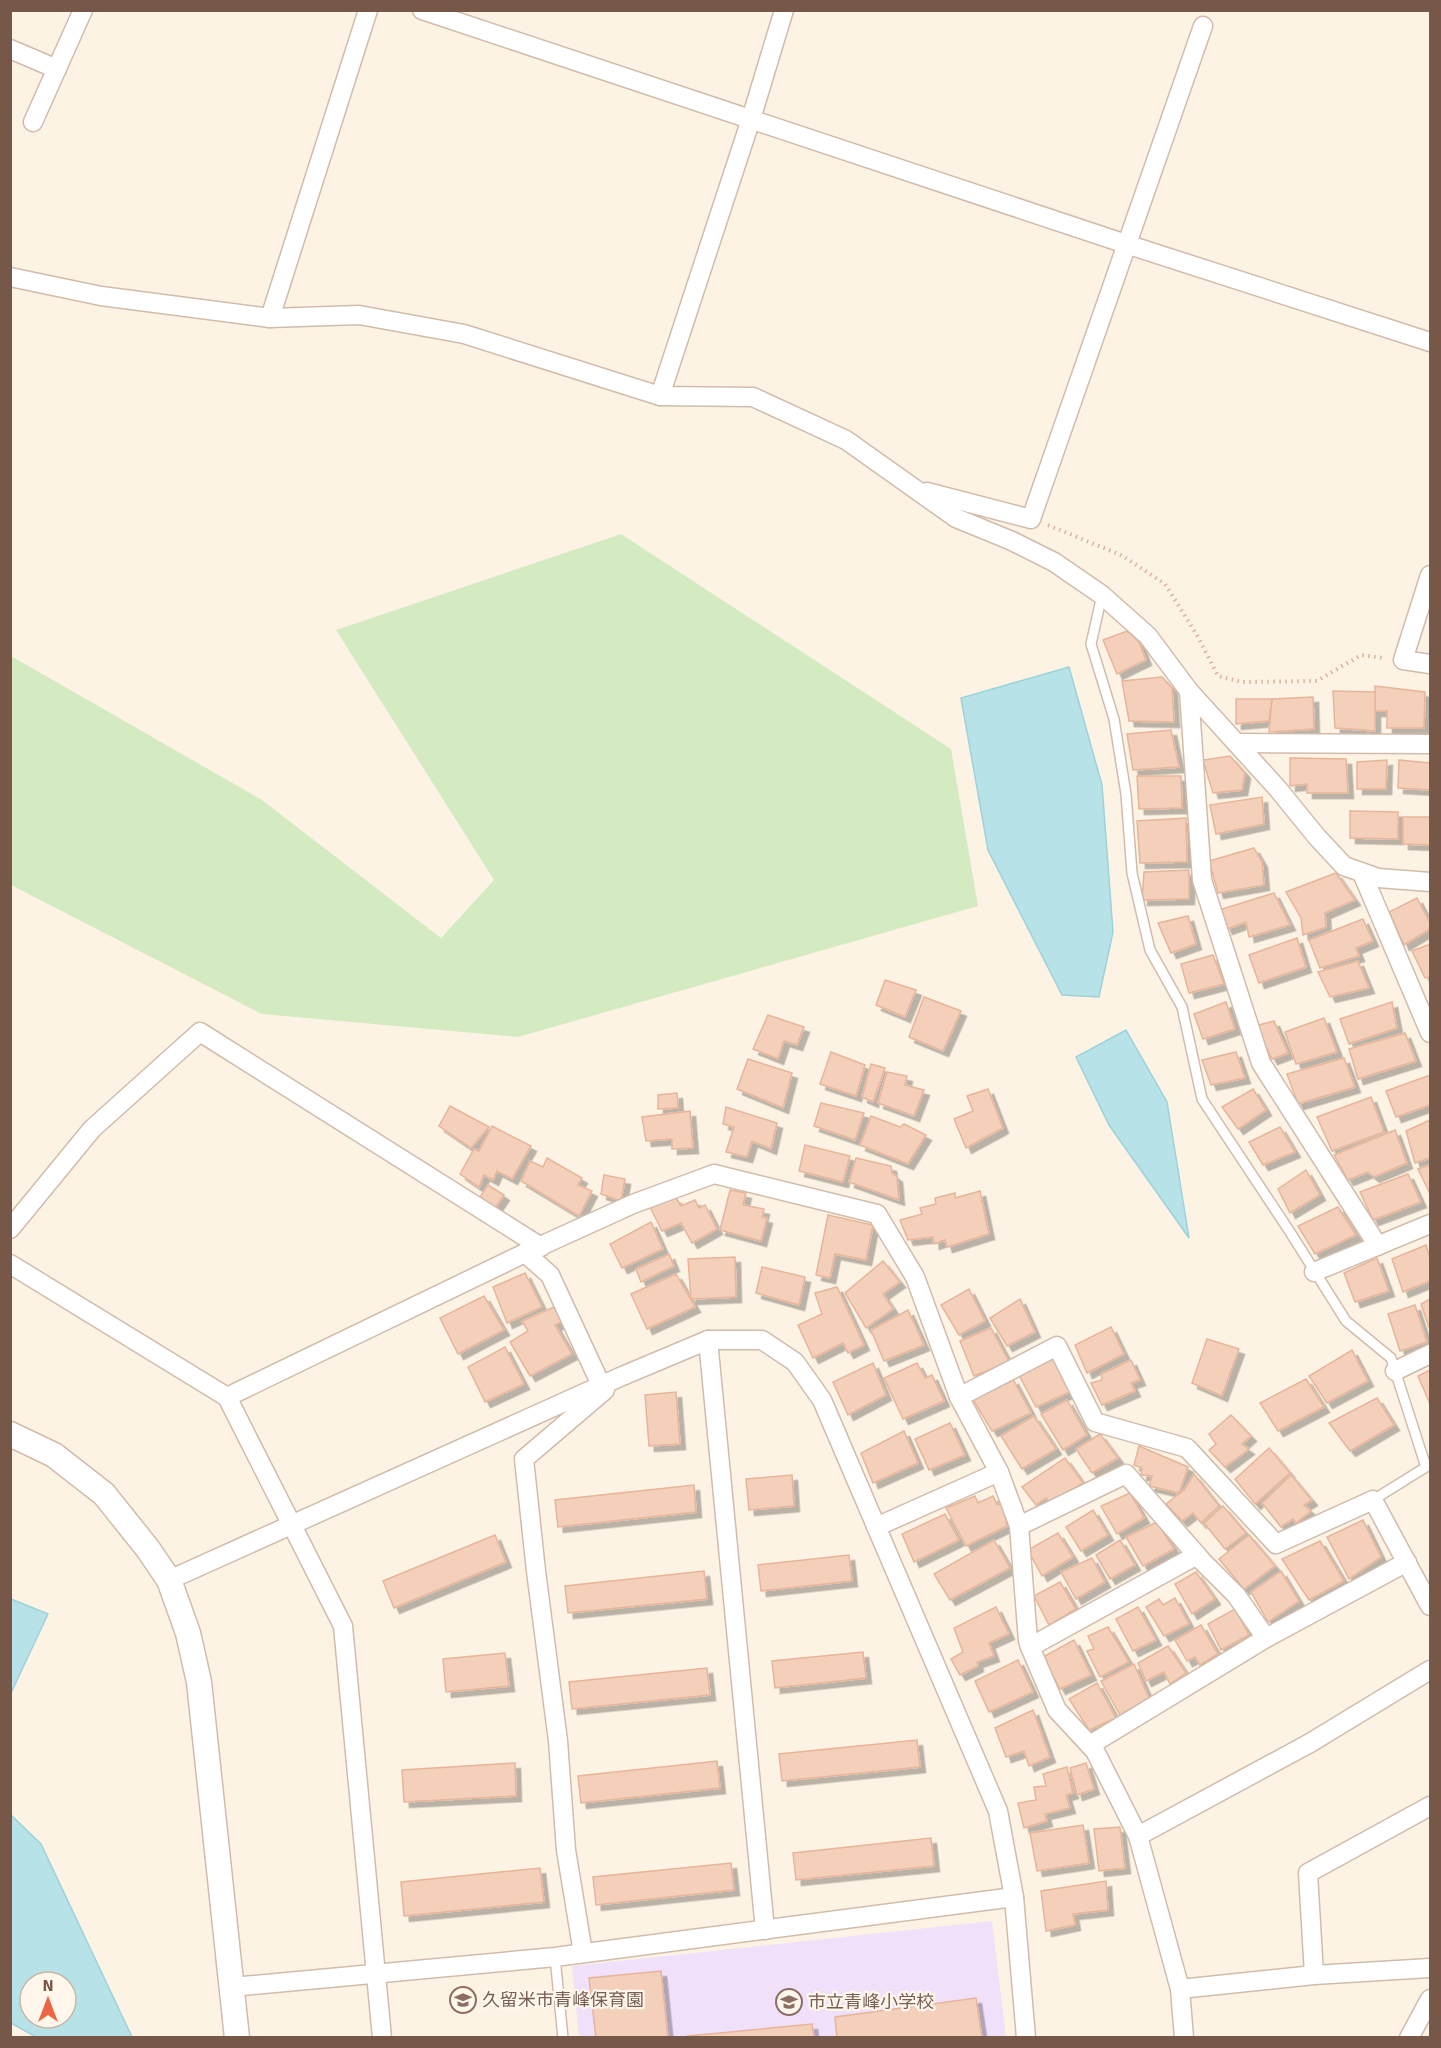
<svg xmlns="http://www.w3.org/2000/svg" width="1441" height="2048" font-family="Signika,'Noto Sans JP',sans-serif">
<style>
.education{fill:#f0e0f9}
.green{fill:#d4ebc2}
.water{fill:#b7e2e8;stroke:#9dd2da;stroke-width:1.5;fill-rule:evenodd}
.building{fill:#f4cfba;stroke:#e7b59a;stroke-width:1.5;filter:url(#shadow)}
.lines{fill:none;stroke-linecap:round;stroke-linejoin:round}
.service-casing{stroke:#d1bcac;stroke-width:12}
.minor-casing{stroke:#d1bcac;stroke-width:21}
.tertiary-casing{stroke:#d1bcac;stroke-width:27}
.path{stroke:#d9b39d;stroke-width:4;stroke-dasharray:1.5 4.5;stroke-linecap:butt}
.service{stroke:#fff;stroke-width:9}
.minor{stroke:#fff;stroke-width:18}
.tertiary{stroke:#fff;stroke-width:24}
.labels{text-anchor:middle;dominant-baseline:central;stroke-width:4.5;stroke-linejoin:round;paint-order:stroke}
.education-label{font-size:18px;fill:#785e54;stroke:#fff7eb;text-anchor:start}
</style>
<defs>
<filter id="shadow"><feDropShadow dx="5.5" dy="5.5" stdDeviation="0" flood-color="#0004"/></filter>
</defs>
<rect width="100%" height="100%" fill="#fdf3e4"/>
<path class="education" d="M992,1921L1006,2037H579L572,1966Z"/>
<path class="green" d="M621,534L951,749L978,906L518,1037L262,1014L11,885V656L262,800L441,938L494,880L336,630Z"/>
<g class="water">
<path d="M1069,667L1102,785L1113,932L1099,997L1062,995L988,850L961,698Z"/>
<path d="M1126,1030L1167,1102L1189,1238L1109,1125L1076,1057Z"/>
<path d="M11,1599L48,1614L11,1693Z"/>
<path d="M11,1815L41,1844L132,2037H36L11,2023ZM30,1982H66V2018H30Z"/>
</g>
<g class="building">
<path d="M1127,631L1139,642L1146,660L1117,674L1103,640Z"/>
<path d="M1162,677L1172,688L1174,722L1129,721L1122,681Z"/>
<path d="M1375,686L1425,692L1424,728H1387V711H1375Z"/>
<path d="M1333,691L1375,692V731L1335,728Z"/>
<path d="M1313,697L1314,729L1269,732L1272,699Z"/>
<path d="M1236,699H1272L1269,721L1236,724Z"/>
<path d="M1171,730L1179,767L1133,770L1127,734Z"/>
<path d="M1230,756L1245,773L1242,790L1213,793L1203,760Z"/>
<path d="M1290,758L1346,759L1348,793H1307V784L1290,786Z"/>
<path d="M1387,760L1386,789H1357V762Z"/>
<path d="M1399,760L1430,763V790L1398,788Z"/>
<path d="M1137,776H1181L1182,808L1139,809Z"/>
<path d="M1262,797L1264,824L1216,834L1210,805Z"/>
<path d="M1350,811L1398,812V839L1350,838Z"/>
<path d="M1403,817H1430V845L1403,844Z"/>
<path d="M1186,818L1187,862L1140,863L1137,821Z"/>
<path d="M1254,848L1262,862L1264,885L1218,893L1209,861Z"/>
<path d="M1189,870V899L1142,900L1144,872Z"/>
<path d="M1336,873L1355,900L1325,913L1326,927L1303,935L1301,918L1286,892Z"/>
<path d="M1274,893L1290,925L1249,937L1246,922L1227,929L1219,910Z"/>
<path d="M1417,898L1430,923V929L1404,945L1389,912Z"/>
<path d="M1188,916L1196,944L1171,953L1158,923Z"/>
<path d="M1363,919L1373,941L1356,948L1359,956L1320,968L1309,940Z"/>
<path d="M1297,938L1306,967L1259,983L1249,955Z"/>
<path d="M1430,944V977L1425,978L1412,951Z"/>
<path d="M1213,955L1224,984L1189,993L1181,964Z"/>
<path d="M1358,961L1369,988L1330,997L1318,972Z"/>
<path d="M885,980L916,990L905,1017L876,1005Z"/>
<path d="M924,997L961,1011L943,1051L909,1037Z"/>
<path d="M1226,1002L1235,1029L1203,1039L1194,1014Z"/>
<path d="M1392,1002L1397,1028L1349,1044L1340,1019Z"/>
<path d="M768,1015L804,1027L797,1045L784,1041L778,1059L753,1049Z"/>
<path d="M1324,1018L1337,1052L1296,1064L1285,1032Z"/>
<path d="M1274,1021L1288,1053L1272,1059L1255,1026Z"/>
<path d="M1405,1033L1416,1061L1358,1079L1349,1049Z"/>
<path d="M831,1052L865,1065L856,1096L820,1084Z"/>
<path d="M1236,1052L1245,1078L1211,1085L1202,1060Z"/>
<path d="M1344,1058L1355,1087L1298,1104L1287,1074Z"/>
<path d="M748,1059L792,1073L783,1108L737,1089Z"/>
<path d="M871,1064L885,1068L873,1102L862,1097Z"/>
<path d="M887,1072L907,1076L905,1085L924,1090L914,1116L878,1103Z"/>
<path d="M1430,1075V1105L1396,1117L1386,1091Z"/>
<path d="M988,1089L1003,1128L966,1148L954,1119L973,1111L967,1096Z"/>
<path d="M1253,1089L1266,1110L1238,1129L1222,1107Z"/>
<path d="M677,1093L678,1108L658,1109V1095Z"/>
<path d="M1371,1097L1384,1132L1332,1151L1317,1117Z"/>
<path d="M821,1103L864,1113L855,1140L814,1126Z"/>
<path d="M450,1106L489,1127L471,1148L439,1126Z"/>
<path d="M726,1107L777,1123L771,1149L752,1141L747,1157L726,1152L734,1127L723,1124Z"/>
<path d="M690,1111L693,1148L672,1149V1139L646,1141L642,1117Z"/>
<path d="M871,1116L900,1127L904,1124L926,1135L908,1164L860,1145Z"/>
<path d="M1430,1120V1158L1415,1163L1406,1131Z"/>
<path d="M492,1126L531,1146L512,1179L497,1171L493,1180L484,1175L479,1187L460,1174L474,1149L479,1151Z"/>
<path d="M1280,1127L1295,1152L1263,1165L1249,1142Z"/>
<path d="M1395,1130L1407,1163L1374,1177L1368,1172L1348,1180L1334,1155Z"/>
<path d="M805,1145L850,1156L843,1182L799,1171Z"/>
<path d="M547,1158L582,1178L578,1185L592,1191L579,1216L521,1181L530,1161L543,1167Z"/>
<path d="M856,1158L891,1166L892,1173L897,1177L899,1200L849,1182Z"/>
<path d="M1430,1165V1194L1418,1169Z"/>
<path d="M1306,1170L1320,1195L1290,1213L1278,1189Z"/>
<path d="M1408,1174L1421,1202L1373,1220L1360,1192Z"/>
<path d="M604,1175L625,1179L621,1201L601,1194Z"/>
<path d="M488,1185L504,1195L494,1210L479,1199Z"/>
<path d="M730,1190L746,1193L743,1205L764,1209L762,1217L767,1218L761,1241L720,1230Z"/>
<path d="M980,1191L989,1234L947,1247L945,1240L934,1244L933,1237L908,1240L900,1220L922,1214L920,1208L936,1204L935,1198L955,1193V1198Z"/>
<path d="M676,1198L681,1206L695,1200L699,1208L705,1205L717,1229L692,1243L681,1223L662,1231L650,1207Z"/>
<path d="M1338,1207L1356,1235L1315,1254L1298,1226Z"/>
<path d="M828,1215L873,1225L866,1260L835,1254L830,1278L816,1275Z"/>
<path d="M651,1222L663,1249L622,1268L610,1244Z"/>
<path d="M1426,1245L1430,1258V1281L1403,1292L1392,1259Z"/>
<path d="M669,1254L674,1266L641,1282L636,1269Z"/>
<path d="M735,1257L736,1297L691,1299L688,1259Z"/>
<path d="M1377,1258L1389,1291L1355,1302L1344,1273Z"/>
<path d="M883,1261L900,1282L883,1294L893,1309L866,1328L845,1293Z"/>
<path d="M762,1267L805,1277L799,1305L756,1293Z"/>
<path d="M525,1273L542,1307L507,1323L493,1287Z"/>
<path d="M676,1274L695,1307L647,1329L631,1294Z"/>
<path d="M837,1287L864,1345L848,1353L843,1343L813,1358L798,1325L822,1314L815,1293Z"/>
<path d="M969,1289L985,1321L959,1335L941,1305Z"/>
<path d="M484,1296L504,1330L458,1354L440,1318Z"/>
<path d="M1020,1299L1035,1332L1007,1346L990,1318Z"/>
<path d="M1430,1299V1330L1421,1304Z"/>
<path d="M1415,1305L1427,1342L1400,1351L1388,1314Z"/>
<path d="M554,1307L562,1322L555,1325L572,1354L530,1376L510,1342L528,1331L522,1321Z"/>
<path d="M908,1310L924,1345L884,1361L871,1330Z"/>
<path d="M1111,1327L1124,1354L1087,1373L1075,1345Z"/>
<path d="M991,1328L1009,1362L974,1376L960,1341Z"/>
<path d="M1207,1339L1239,1349L1222,1396L1192,1383Z"/>
<path d="M505,1347L524,1384L485,1402L468,1367Z"/>
<path d="M1352,1350L1368,1381L1327,1403L1309,1376Z"/>
<path d="M1055,1358L1072,1391L1036,1407L1019,1375Z"/>
<path d="M1131,1360L1140,1380L1131,1383L1135,1391L1102,1405L1091,1383L1102,1380L1101,1374Z"/>
<path d="M873,1363L886,1395L848,1415L833,1382Z"/>
<path d="M917,1363L925,1378L932,1375L944,1401L903,1419L884,1378Z"/>
<path d="M1430,1370V1404L1418,1376Z"/>
<path d="M1013,1379L1031,1413L992,1431L972,1398Z"/>
<path d="M1306,1379L1324,1407L1278,1431L1260,1403Z"/>
<path d="M676,1392L680,1444L649,1446L645,1395Z"/>
<path d="M1377,1398L1394,1425L1350,1451L1329,1423Z"/>
<path d="M1067,1400L1087,1435L1063,1450L1041,1414Z"/>
<path d="M1231,1415L1251,1436L1242,1444L1249,1449L1225,1467L1209,1450L1216,1444L1209,1434Z"/>
<path d="M1034,1416L1056,1449L1022,1469L1001,1436Z"/>
<path d="M950,1423L965,1455L929,1470L915,1439Z"/>
<path d="M904,1431L918,1463L873,1483L861,1453Z"/>
<path d="M1100,1434L1118,1458L1092,1473L1076,1449Z"/>
<path d="M1139,1446L1188,1467L1179,1493L1149,1486L1152,1476L1141,1475L1142,1468L1134,1465Z"/>
<path d="M1269,1448L1290,1473L1255,1504L1235,1479Z"/>
<path d="M1065,1458L1083,1483L1051,1503L1046,1498L1036,1505L1022,1487Z"/>
<path d="M1194,1474L1219,1506L1201,1523L1193,1513L1182,1521L1166,1504L1184,1490Z"/>
<path d="M792,1475L794,1506L749,1510L746,1479Z"/>
<path d="M1291,1475L1312,1500L1304,1505L1311,1511L1296,1523L1293,1519L1281,1527L1262,1503Z"/>
<path d="M694,1485L696,1512L558,1527L555,1500Z"/>
<path d="M1130,1493L1144,1518L1117,1534L1101,1506Z"/>
<path d="M975,1496L978,1503L993,1496L997,1504L1004,1505L1007,1526L966,1546L946,1508Z"/>
<path d="M1223,1506L1246,1533L1225,1549L1204,1523Z"/>
<path d="M1093,1510L1108,1535L1081,1551L1066,1527Z"/>
<path d="M945,1514L959,1540L914,1562L902,1534Z"/>
<path d="M1363,1520L1381,1557L1349,1579L1327,1537Z"/>
<path d="M1157,1522L1174,1549L1143,1566L1126,1537Z"/>
<path d="M1058,1533L1073,1557L1042,1576L1028,1550Z"/>
<path d="M495,1535L506,1562L394,1608L383,1581Z"/>
<path d="M1249,1535L1275,1566L1244,1589L1219,1559Z"/>
<path d="M994,1540L1010,1568L950,1600L934,1574Z"/>
<path d="M1120,1540L1135,1565L1110,1579L1096,1555Z"/>
<path d="M1320,1541L1344,1581L1309,1600L1282,1559Z"/>
<path d="M849,1555L852,1581L761,1591L758,1565Z"/>
<path d="M1092,1558L1105,1582L1076,1599L1061,1572Z"/>
<path d="M704,1571L707,1599L568,1613L565,1586Z"/>
<path d="M1281,1571L1299,1601L1268,1622L1251,1592Z"/>
<path d="M1196,1572L1215,1599L1192,1614L1175,1584Z"/>
<path d="M1060,1582L1076,1609L1049,1625L1034,1596Z"/>
<path d="M1175,1598L1189,1624L1164,1636L1146,1607L1159,1599L1163,1605Z"/>
<path d="M996,1607L1009,1634L989,1643L994,1656L977,1662L978,1666L960,1675L951,1659L963,1652L954,1628Z"/>
<path d="M1138,1607L1156,1640L1133,1651L1116,1619Z"/>
<path d="M1235,1609L1249,1635L1221,1650L1208,1624Z"/>
<path d="M1201,1625L1218,1654L1200,1665L1195,1657L1187,1661L1175,1640Z"/>
<path d="M1108,1627L1129,1662L1100,1677L1087,1651L1094,1649L1088,1636Z"/>
<path d="M1074,1640L1091,1675L1060,1689L1043,1657Z"/>
<path d="M1168,1646L1186,1673L1170,1684L1164,1672L1146,1681L1138,1663Z"/>
<path d="M863,1652L866,1678L775,1688L772,1661Z"/>
<path d="M505,1653L509,1686L446,1692L443,1659Z"/>
<path d="M1018,1660L1033,1692L989,1712L975,1681Z"/>
<path d="M1134,1664L1149,1698L1120,1715L1101,1681Z"/>
<path d="M707,1668L710,1695L572,1709L569,1682Z"/>
<path d="M1097,1683L1116,1718L1089,1730L1069,1699Z"/>
<path d="M1033,1710L1050,1757L1029,1766L1024,1751L1006,1757L995,1728Z"/>
<path d="M917,1740L920,1767L782,1781L779,1754Z"/>
<path d="M717,1761L720,1788L581,1803L578,1776Z"/>
<path d="M515,1763L516,1796L404,1802L402,1770Z"/>
<path d="M1086,1763L1094,1789L1077,1795L1070,1768Z"/>
<path d="M1067,1767L1073,1793L1066,1795L1070,1808L1045,1814L1047,1821L1024,1828L1018,1803L1036,1800L1034,1787L1046,1786L1043,1774Z"/>
<path d="M1083,1825L1089,1863L1037,1871L1030,1833Z"/>
<path d="M1120,1827L1125,1868L1099,1871L1094,1829Z"/>
<path d="M931,1838L934,1866L796,1880L793,1853Z"/>
<path d="M731,1863L734,1890L596,1905L593,1877Z"/>
<path d="M540,1868L544,1902L404,1916L401,1882Z"/>
<path d="M1106,1881L1108,1910L1073,1914L1075,1925L1046,1931L1041,1891Z"/>
<path d="M661,1971L668,2038H596L589,1978Z"/>
<path d="M976,1998L982,2038H837L835,2017Z"/>
<path d="M812,2024L814,2038H689L688,2036Z"/>
</g>
<g class="lines">
<defs>
<g id="service">
<path d="M1102,595L1091,644L1114,719L1126,794L1132,873L1150,950L1182,1007L1202,1099L1290,1232L1346,1321L1391,1358L1426,1467L1373,1500"/>
<path d="M555,1957L563,2038"/>
</g>
<g id="minor">
<path d="M422,10L1126,244L1430,342"/>
<path d="M10,49L57,69"/>
<path d="M33,122L83,10"/>
<path d="M10,277L101,296L270,318L359,315L464,334L660,396L753,397L846,440L956,518L1012,541L1054,562L1102,595L1148,636L1189,691L1278,789L1317,837L1344,866L1378,878L1430,882"/>
<path d="M270,318L368,10"/>
<path d="M660,396L751,119L784,10"/>
<path d="M927,492L1031,519L1203,26"/>
<path d="M1430,575L1403,660L1430,664"/>
<path d="M1189,691L1202,880L1261,1063L1378,1246"/>
<path d="M1236,743L1430,744"/>
<path d="M1362,873L1430,1033"/>
<path d="M10,1229L92,1129L200,1032L541,1247"/>
<path d="M525,1253L550,1275L601,1385"/>
<path d="M10,1264L227,1397L343,1626L382,2038"/>
<path d="M1314,1272L1430,1224"/>
<path d="M708,1340L765,1930"/>
<path d="M1395,1371L1430,1354"/>
<path d="M227,1397L525,1253L633,1204L714,1174L877,1214L915,1277L959,1397L999,1472L1019,1526L1028,1641L1030,1647L1057,1710L1095,1751L1138,1836L1180,1989L1184,2038"/>
<path d="M959,1397L1057,1346L1095,1422L1187,1448L1276,1544L1373,1500L1430,1606"/>
<path d="M1019,1526L1126,1474L1202,1561L1236,1595L1266,1638L1407,1562"/>
<path d="M876,1527L999,1472"/>
<path d="M169,1580L620,1377L708,1340H762L795,1362L822,1400L998,1811L1014,1897L1026,2038"/>
<path d="M1030,1647L1197,1555"/>
<path d="M1090,1745L1266,1638"/>
<path d="M1138,1836L1310,1743L1430,1670"/>
<path d="M583,1953L566,1850L558,1741L536,1571L524,1459L605,1390"/>
<path d="M1314,1975L1430,1968"/>
<path d="M232,1987L555,1957L1014,1897"/>
<path d="M1180,1989L1314,1975L1308,1873L1430,1806"/>
<path d="M1409,2038L1430,1999"/>
</g>
<path id="tertiary" d="M10,1434L54,1455L104,1494L148,1549L169,1580L188,1633L199,1682L237,2038"/>
</defs>
<use href="#service" class="service-casing"/>
<use href="#minor" class="minor-casing"/>
<use href="#tertiary" class="tertiary-casing"/>
<path class="path" d="M1048,525L1123,556L1165,584L1197,635L1218,676L1242,682L1317,681L1361,655L1384,658"/>
<use href="#service" class="service"/>
<use href="#minor" class="minor"/>
<use href="#tertiary" class="tertiary"/>
</g>
<defs>
<symbol id="school-ring" viewBox="-11 -11 22 22"><circle r="9.5" fill="#fff7eb" stroke="#8d6e63" stroke-width="1.5"/><path d="M0-5L7-2L0 1L-7-2ZM-4 1L0 2.5L4 1V4Q0 6-4 4Z" fill="#8d6e63"/></symbol>
</defs>
<g fill-rule="evenodd">
<use href="#school-ring" x="448" y="1985" width="30" height="30"/>
<use href="#school-ring" x="774" y="1987" width="30" height="30"/>
</g>
<g class="labels">
<g class="education-label">
<text x="482" y="2000">久留米市青峰保育園</text>
<text x="808" y="2002">市立青峰小学校</text>
</g>
</g>
<rect width="1441" height="2048" fill="none" stroke="#775748" stroke-width="24"/>
<g transform="translate(48 2000)"><circle r="28" fill="#fff7eb" stroke="#c9b7aa" stroke-width="1.5"/>
<path d="M0-4.5L10 22L0 15L-10 22Z" fill="#ec6544"/>
<text y="-9" font-size="16" font-weight="bold" text-anchor="middle" fill="#775748">N</text>
</g>
</svg>
